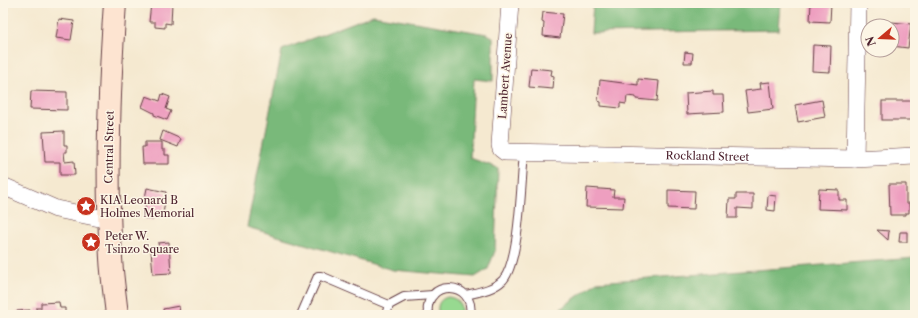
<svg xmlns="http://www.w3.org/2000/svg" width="918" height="318" font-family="'Libre Caslon Text',serif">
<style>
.green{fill:#97d990;stroke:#707c5e}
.forest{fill:#79b97a;stroke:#626c52}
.building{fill:#ee9fc0}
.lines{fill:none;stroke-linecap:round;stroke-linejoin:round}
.service-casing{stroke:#643d44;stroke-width:10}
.minor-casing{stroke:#643d44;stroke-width:18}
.secondary-casing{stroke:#643d44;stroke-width:24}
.service{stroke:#fff;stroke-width:8}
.minor{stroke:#fff;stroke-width:17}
.secondary{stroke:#fde4d1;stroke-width:22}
.labels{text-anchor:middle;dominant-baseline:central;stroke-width:3;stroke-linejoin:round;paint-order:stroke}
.street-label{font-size:11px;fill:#4a1f2b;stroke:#fcf5e5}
.poi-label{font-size:11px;fill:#4a1f2b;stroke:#fcf5e5;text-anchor:start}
</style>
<rect width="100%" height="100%" fill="#fcf5e5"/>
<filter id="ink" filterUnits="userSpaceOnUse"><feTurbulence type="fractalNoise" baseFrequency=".025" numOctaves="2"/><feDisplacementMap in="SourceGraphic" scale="8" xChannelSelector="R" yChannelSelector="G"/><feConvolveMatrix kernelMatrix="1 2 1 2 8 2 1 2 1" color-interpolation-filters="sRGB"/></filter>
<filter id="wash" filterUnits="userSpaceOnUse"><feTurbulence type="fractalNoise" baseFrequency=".012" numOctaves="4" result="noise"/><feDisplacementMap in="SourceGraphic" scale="16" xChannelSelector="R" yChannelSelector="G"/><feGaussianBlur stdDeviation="0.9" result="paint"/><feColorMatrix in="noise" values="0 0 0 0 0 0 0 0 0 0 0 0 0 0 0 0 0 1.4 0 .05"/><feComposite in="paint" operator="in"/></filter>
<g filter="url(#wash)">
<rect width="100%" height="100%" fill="#f5e9d0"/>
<path class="green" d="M448,297C459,298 463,306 460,315H439C436,306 439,299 448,297Z"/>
<g class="forest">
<path d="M593,3H781L779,30L591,33Z"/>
<path d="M373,15L487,34L493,37V81L474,79L470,158L498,168L495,251L488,269L475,277L393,270L247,227L282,50Z"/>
<path d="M915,258V315H552L597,282Z"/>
</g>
<g id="blocks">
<g class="building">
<path d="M151,3H172L171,24L165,23V28L155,27V22H149Z"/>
<path d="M811,3H831L830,22L810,21Z"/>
<path d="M543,12L563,14L560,38L543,36L544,23L542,22Z"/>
<path d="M59,19L74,21L71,40L56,38Z"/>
<path d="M892,22L911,24L908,48L892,46Z"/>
<path d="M813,45L831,46L830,72L812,71Z"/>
<path d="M685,52L693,53L692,63H684Z"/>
<path d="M531,68L552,70L551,75L554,76L553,89L529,87Z"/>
<path d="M638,79L659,81L657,101L636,99V97L627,96L626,104L620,103V108L601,106V102L598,101L600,80L638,85Z"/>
<path d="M770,82L773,109L748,112L745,91L761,89L760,83Z"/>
<path d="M31,91L67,92V110L30,109Z"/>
<path d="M713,91V95H723L724,112L687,114L686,93Z"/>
<path d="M162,94L170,97L166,109L171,111L167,120L154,115V113L142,107L146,96L160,101Z"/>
<path d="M822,100L825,117L798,122L795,105Z"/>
<rect x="882" y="101" width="33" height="19"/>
<path d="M64,131V145H67V152H64L65,162L74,161L75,175H60V162H45L43,132Z"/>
<path d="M163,131L181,139L178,147L160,140Z"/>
<path d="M145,142H162V150H165V155H169V164H143L142,147H145Z"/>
<path d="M889,184H906V203H909V213H906V215H890Z"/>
<path d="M147,188L166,192L163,215L154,213L153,220L144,218L146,202H149L150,199L145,198Z"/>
<path d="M587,188L614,190L613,197H624L623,208L586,207Z"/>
<path d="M819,189L839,190V200H847V210L818,209Z"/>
<path d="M668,190L695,191L694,209L668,208Z"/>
<path d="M736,194H753V209L737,208V218H728L729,199H736Z"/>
<path d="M768,195L776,196L775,211L767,210Z"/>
<path d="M877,230L889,231L888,240Z"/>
<path d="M900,232H907V242H899Z"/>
<path d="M169,242L171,273L153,274L151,250L159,249L158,243Z"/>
<path d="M59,302L60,308H65V315H36V308H41V303Z"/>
<path d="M179,306L180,315H164L163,309Z"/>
<path d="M30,310V315H17V311Z"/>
</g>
</g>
</g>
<g filter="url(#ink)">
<use href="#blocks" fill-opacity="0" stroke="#643d44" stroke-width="1"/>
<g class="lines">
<defs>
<g id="service">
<path d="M466,295C478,292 493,290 503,280C520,261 521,180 524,153"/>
<path d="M301,315L318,276H321L389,305"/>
<path d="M386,315L389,305L404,297L433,295"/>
<path d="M428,315C423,278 476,280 470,315"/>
</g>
<g id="minor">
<path id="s1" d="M510,3L500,145L501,149L505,152L855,159L915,156"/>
<path d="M855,159L858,3"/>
<path d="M3,186L56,209L109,220"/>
</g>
<path id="secondary" d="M115,3C109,88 106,173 111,258C112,277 115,296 117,315"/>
</defs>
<use href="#service" class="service-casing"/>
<use href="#minor" class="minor-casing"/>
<use href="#secondary" class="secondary-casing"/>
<use href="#service" class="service"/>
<use href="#minor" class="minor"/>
<use href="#secondary" class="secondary"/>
</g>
</g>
<defs>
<symbol id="sight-disc" viewBox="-11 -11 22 22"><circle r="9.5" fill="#c8321e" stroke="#fcf5e5"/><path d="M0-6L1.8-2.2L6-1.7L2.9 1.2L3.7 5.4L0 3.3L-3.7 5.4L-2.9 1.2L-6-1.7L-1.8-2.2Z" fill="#fff"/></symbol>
</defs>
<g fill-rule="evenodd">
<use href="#sight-disc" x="75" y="195" width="22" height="22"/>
<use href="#sight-disc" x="80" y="231" width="22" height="22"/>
</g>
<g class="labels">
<g class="street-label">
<text transform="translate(505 76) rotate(-86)">Lambert Avenue</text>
<text transform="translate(109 147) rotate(-89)">Central Street</text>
<text stroke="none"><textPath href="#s1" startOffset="354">Rockland Street</textPath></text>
</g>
<g class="poi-label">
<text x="100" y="200">KIA Leonard B<tspan x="100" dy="13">Holmes Memorial</tspan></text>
<text x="105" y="236">Peter W.<tspan x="105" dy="13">Tsinzo Square</tspan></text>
</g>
</g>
<rect width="918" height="318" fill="none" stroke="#fcf5e5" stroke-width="16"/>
<g transform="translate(880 38) rotate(251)"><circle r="19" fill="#fcf5e5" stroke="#b59f9b"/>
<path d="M0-3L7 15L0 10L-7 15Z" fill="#c8321e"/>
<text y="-6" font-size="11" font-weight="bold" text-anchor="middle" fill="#4a1f2b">N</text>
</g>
</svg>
